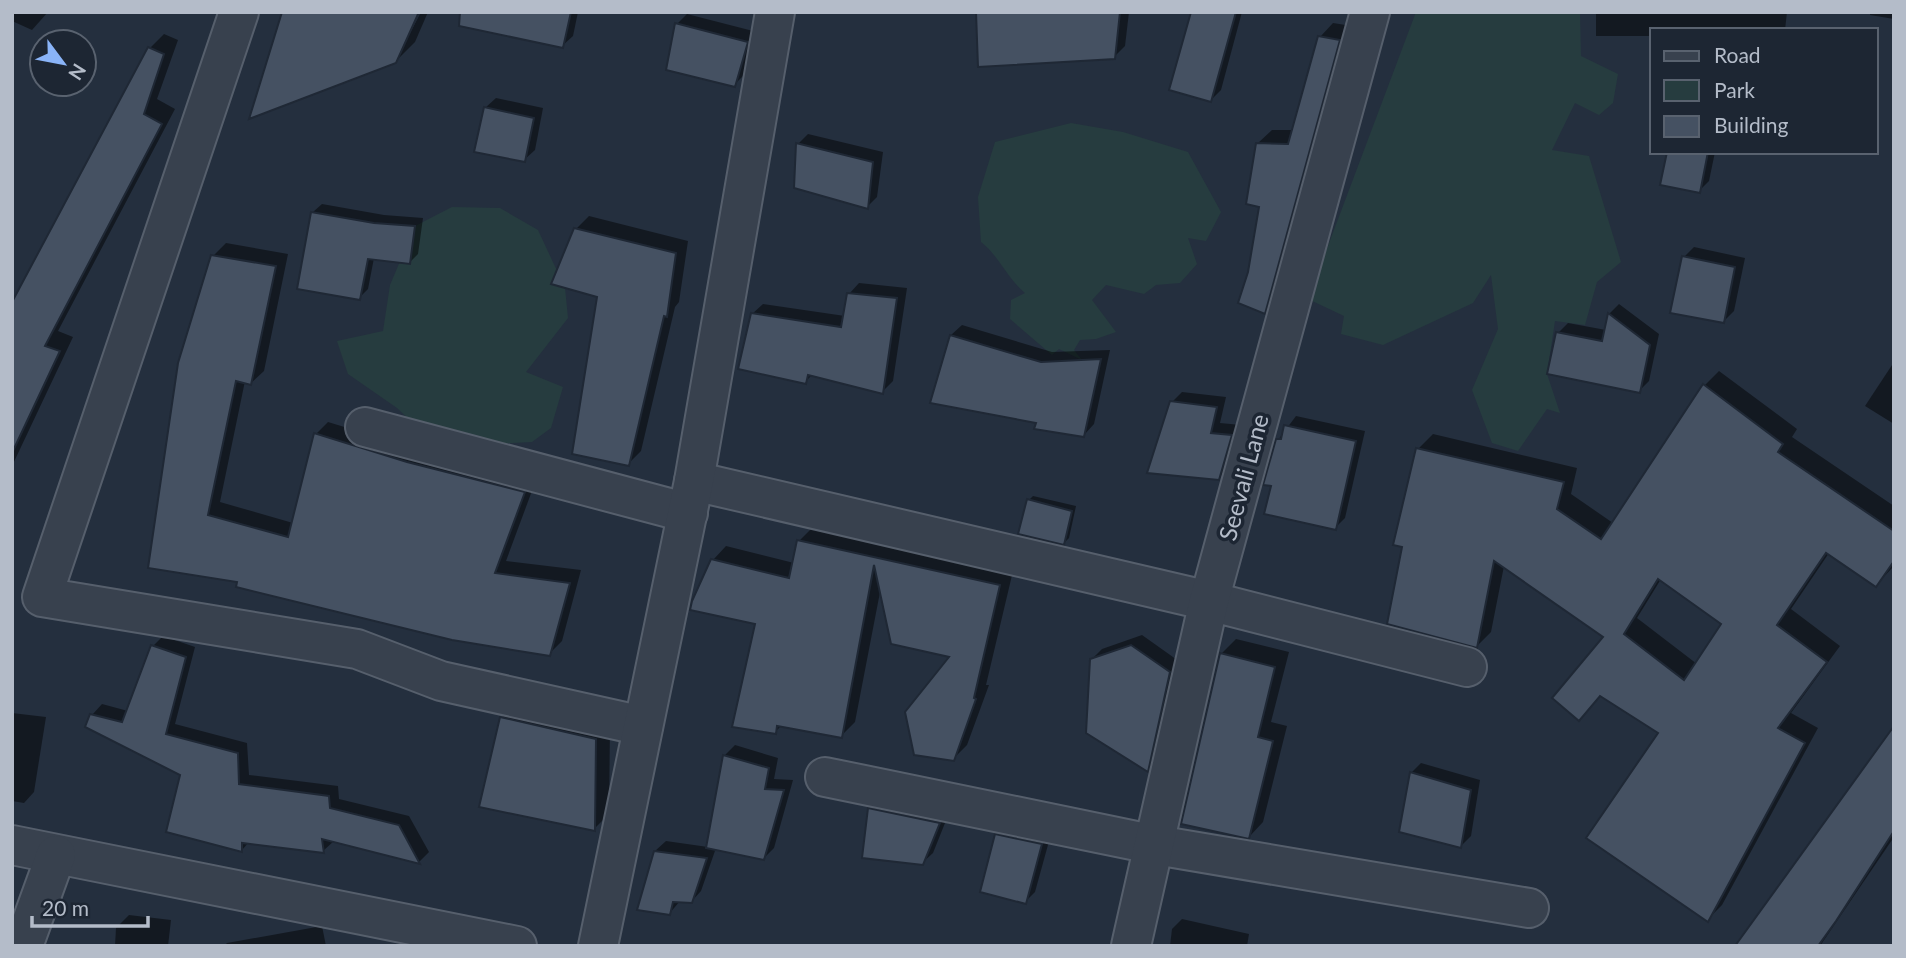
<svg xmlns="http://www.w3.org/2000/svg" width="1906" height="958" font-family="Lato,sans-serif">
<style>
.green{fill:#263c3f}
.shadow{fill:#0007;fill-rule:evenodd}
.building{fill:#455162;stroke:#1f2835;stroke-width:2;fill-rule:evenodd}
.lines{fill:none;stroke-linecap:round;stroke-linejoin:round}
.minor-casing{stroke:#565f6c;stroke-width:42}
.minor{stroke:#38414e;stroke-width:38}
.labels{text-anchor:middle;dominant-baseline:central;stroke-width:7;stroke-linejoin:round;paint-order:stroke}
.street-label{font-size:24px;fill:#b4bcc9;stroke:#1d2633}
</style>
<rect width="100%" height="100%" fill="#242f3e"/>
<g class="green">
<path d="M1416,12H1580L1581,56L1618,74L1613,103L1599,115L1575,103L1552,150L1589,156L1621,262L1597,282L1585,325L1555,321L1547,374L1560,413L1547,409L1518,451L1492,443L1472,390L1498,329L1491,275L1473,303L1383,345L1341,334L1344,316L1308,299Z"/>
<path d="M1071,123L1123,132L1188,152L1221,212L1206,241L1188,238L1197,264L1180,283L1156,285L1144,294L1106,285L1092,300L1116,332L1096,339L1080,340L1074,350L1082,360L1059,349L1052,355L1010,319L1011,300L1025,293C1007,278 999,256 981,242L978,197L995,142Z"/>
<path d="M452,207L500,208L538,230L565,288L568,318L526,372L563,387L551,428L532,442L438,447L397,408L348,374L337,341L383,331L390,285L415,226Z"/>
</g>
<g class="shadow">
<path d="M12,12H48L32,30L12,21Z"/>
<path d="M421,12H428L415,42L395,62Z"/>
<path d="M519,12H578L573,36L562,46Z"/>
<path d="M978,12H1129L1125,46L1114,57Z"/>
<path d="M1193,12H1242L1221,90L1211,100Z"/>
<path d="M1596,12H1787L1785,30H1652V36H1596Z"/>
<path d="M1870,12H1894V19L1870,15Z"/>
<path d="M687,14L757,32L745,74L734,85L677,24Z"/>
<path d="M1333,23L1352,26L1278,298L1264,312L1250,272L1261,206L1258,143L1272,130H1294L1320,37Z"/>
<path d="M164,34L178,40L157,99L175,109L58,331L73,337L12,466V327L150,48Z"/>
<path d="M496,98L543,108L535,150L524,160L485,108Z"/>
<path d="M808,134L883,152L877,197L867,207L798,144Z"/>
<path d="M1669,152H1715L1709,181L1699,191Z"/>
<path d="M322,204L384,215L423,218L418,254L409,263L374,258L368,289L359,298L313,212Z"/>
<path d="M589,216L688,241L679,302L675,307L641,451L628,464L599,296L576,229Z"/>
<path d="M226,243L288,254L264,371L251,383L245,381L220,502L293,523L316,434L328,422L420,450L536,480L506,561L581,570L562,641L549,654L239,581L150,567L213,256Z"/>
<path d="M1694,247L1745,258L1734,311L1723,322L1684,257Z"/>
<path d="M859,283L907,288L893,381L882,392L813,374L805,382L752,314L763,304L845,316L849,294Z"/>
<path d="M1619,304L1659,334L1649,381L1639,391L1558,333L1568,323L1606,330L1609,314Z"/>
<path d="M962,325L1052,352L1110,350L1094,424L1084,435L951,335Z"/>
<path d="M1894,362V424L1865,406Z"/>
<path d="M1719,371L1797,429L1792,437L1894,506V566L1876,585L1829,553L1791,609L1840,646L1791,713L1818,728L1722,905L1707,920L1660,732L1601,695L1579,719L1605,636L1504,566L1491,632L1477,646L1404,545L1418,449L1433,434L1577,468L1571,494L1613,523L1705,385ZM1661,579L1724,623L1697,664L1637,618Z"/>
<path d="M1182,392L1226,397L1220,423L1241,425L1229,468L1219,478L1172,402Z"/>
<path d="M1296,416L1365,431L1345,518L1335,528L1273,484L1278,440Z"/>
<path d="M1033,496L1076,506L1069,538L1064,543L1029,500Z"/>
<path d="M813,527L1013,571L986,685H989L967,745L953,759L952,655L881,587L855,722L841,736L782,725L775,732L757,623L713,560L726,546L794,563L799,541Z"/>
<path d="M1142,635L1180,662L1158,759L1148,769L1092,659L1102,649Z"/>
<path d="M163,636L195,647L175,724L247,743L249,775L338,786L339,799L409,816L429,852L419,862L334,841L323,851L249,842L242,850L182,769L92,715L102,704L128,711L153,646Z"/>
<path d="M1236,639L1289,652L1271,722L1287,726L1263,822L1249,837L1221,654Z"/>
<path d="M516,703L610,724L609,814L594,829L502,717Z"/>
<path d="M12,713L46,717L34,792L24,803L12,801Z"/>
<path d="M1894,729V837L1820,946H1745Z"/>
<path d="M735,745L778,758L774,779L793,780L774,848L764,858L716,848L701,891L691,902L680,901L669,914L655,851L666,841L708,847L725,755Z"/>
<path d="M1421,763L1480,780L1471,836L1461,846L1411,773Z"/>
<path d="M880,799L949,813L933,853L922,863L870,809Z"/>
<path d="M1007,825L1051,834L1035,892L1025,902L997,835Z"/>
<path d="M12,907L21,909L12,946Z"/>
<path d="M129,915L171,920L168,946H115L116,928Z"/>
<path d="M1182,919L1249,934L1247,946H1170L1172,929Z"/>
<path d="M322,926L326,946H224L227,943Z"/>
</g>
<g class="building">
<path d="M282,12H419L396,63L249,119Z"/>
<path d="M460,12H571L563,48L459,26Z"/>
<path d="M976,12H1120L1115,59L978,67Z"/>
<path d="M1191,12H1236L1211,102L1169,90Z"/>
<path d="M675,23L748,42L735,87L666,70Z"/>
<path d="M1318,36L1340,40L1265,314L1238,303L1248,272L1259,207L1246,204L1256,143L1288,144Z"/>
<path d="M148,47L164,54L144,114L162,124L45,346L60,351L12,453V302Z"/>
<path d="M484,107L534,118L525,162L474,152Z"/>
<path d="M796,143L873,162L868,209L794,188Z"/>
<path d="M1667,152H1708L1700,193L1660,185Z"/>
<path d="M311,212L374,223L415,226L410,264L368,259L360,300L297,289Z"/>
<path d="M574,228L676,253L667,317L664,316L629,466L572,454L597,297L551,284Z"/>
<path d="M211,255L276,266L251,385L236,381L208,515L288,537L314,433L407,462L525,492L495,573L570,583L550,656L452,640L236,587L237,582L148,568L178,363Z"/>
<path d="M1682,256L1735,267L1724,323L1670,313Z"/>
<path d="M847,293L897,298L883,394L808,375L806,384L738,369L751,313L841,327Z"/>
<path d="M1608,313L1650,345L1640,393L1547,374L1556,332L1602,341Z"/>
<path d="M950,335L1041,362L1101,359L1084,437L1034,429L1036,423L930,403Z"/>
<path d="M1703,384L1783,444L1778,452L1894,531V561L1876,587L1826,553L1777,625L1827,662L1778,728L1805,743L1708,922L1586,838L1658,733L1600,696L1579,721L1552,698L1603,637L1494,561L1477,648L1387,624L1402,547L1393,545L1416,448L1564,482L1557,509L1601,539ZM1658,579L1721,624L1684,680L1624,634Z"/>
<path d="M1170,401L1217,407L1211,433L1232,435L1219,480L1147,473Z"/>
<path d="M1284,425L1356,441L1336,530L1264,514L1271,486L1263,485L1276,439H1281Z"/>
<path d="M1027,499L1072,511L1064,545L1018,534Z"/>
<path d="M797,540L1000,585L974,698L976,699L954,761L914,755L905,712L949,657L891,644L874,565L842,738L777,726L776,734L732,727L755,624L690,610L692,601L711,559L789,578Z"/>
<path d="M151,645L186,657L166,734L238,753L239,784L329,796L330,808L399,825L420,864L322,839L324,853L242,843V852L166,832L180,775L85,727L90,714L122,722Z"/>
<path d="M1131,645L1170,672L1148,772L1086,733L1090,659Z"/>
<path d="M1220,653L1275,667L1258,737L1273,741L1249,839L1181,824Z"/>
<path d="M500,717L596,739L595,831L479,807Z"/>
<path d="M1894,726V831L1836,921L1818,946H1735Z"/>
<path d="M723,755L769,768L765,789L784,790L764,860L706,848Z"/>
<path d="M1410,772L1471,790L1461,848L1399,832Z"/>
<path d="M868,808L940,823L923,865L862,858Z"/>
<path d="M995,834L1042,844L1026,904L980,892Z"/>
<path d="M654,851L707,858L692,903L673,902L670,915L637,910Z"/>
</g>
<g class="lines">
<defs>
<g id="minor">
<path d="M239,12L42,597L357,649L441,681L643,726"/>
<path d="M365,427L688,513"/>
<path d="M694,481L1209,601L1467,667"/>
<path d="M825,777L1156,845L1529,908"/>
<path d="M12,845L517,946"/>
<path d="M23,946L56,855"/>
<path d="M598,946L694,481L775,12"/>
<path d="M1131,946L1209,601L1370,12"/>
</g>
</defs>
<use href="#minor" class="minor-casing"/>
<use href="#minor" class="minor"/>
</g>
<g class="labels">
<g class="street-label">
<text transform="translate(1243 477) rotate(-75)">Seevali Lane</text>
</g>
</g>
<rect width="1906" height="958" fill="none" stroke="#b4bcc9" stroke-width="28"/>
<rect x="1650" y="28" width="228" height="126" fill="#1d2633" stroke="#59626f" stroke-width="2"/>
<rect x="1664" y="51" width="35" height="10" fill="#38414e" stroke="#59626f" stroke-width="2"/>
<text x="1714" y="63" font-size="21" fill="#b4bcc9">Road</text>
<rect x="1664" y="80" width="35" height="21" fill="#263c3f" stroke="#59626f" stroke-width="2"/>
<text x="1714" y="98" font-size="21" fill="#b4bcc9">Park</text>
<rect x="1664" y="116" width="35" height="21" fill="#455162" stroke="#59626f" stroke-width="2"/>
<text x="1714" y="133" font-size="21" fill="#b4bcc9">Building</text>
<g transform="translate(63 63) rotate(122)"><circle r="33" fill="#1d2633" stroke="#59626f" stroke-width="2"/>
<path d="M0-5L12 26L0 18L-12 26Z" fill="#8ab4f8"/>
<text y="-10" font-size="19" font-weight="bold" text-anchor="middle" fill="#b4bcc9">N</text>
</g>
<path d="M32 916v10h116v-10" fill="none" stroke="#b4bcc9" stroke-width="3.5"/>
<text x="42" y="916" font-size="21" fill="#b4bcc9" stroke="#1d2633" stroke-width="5" paint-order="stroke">20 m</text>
</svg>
